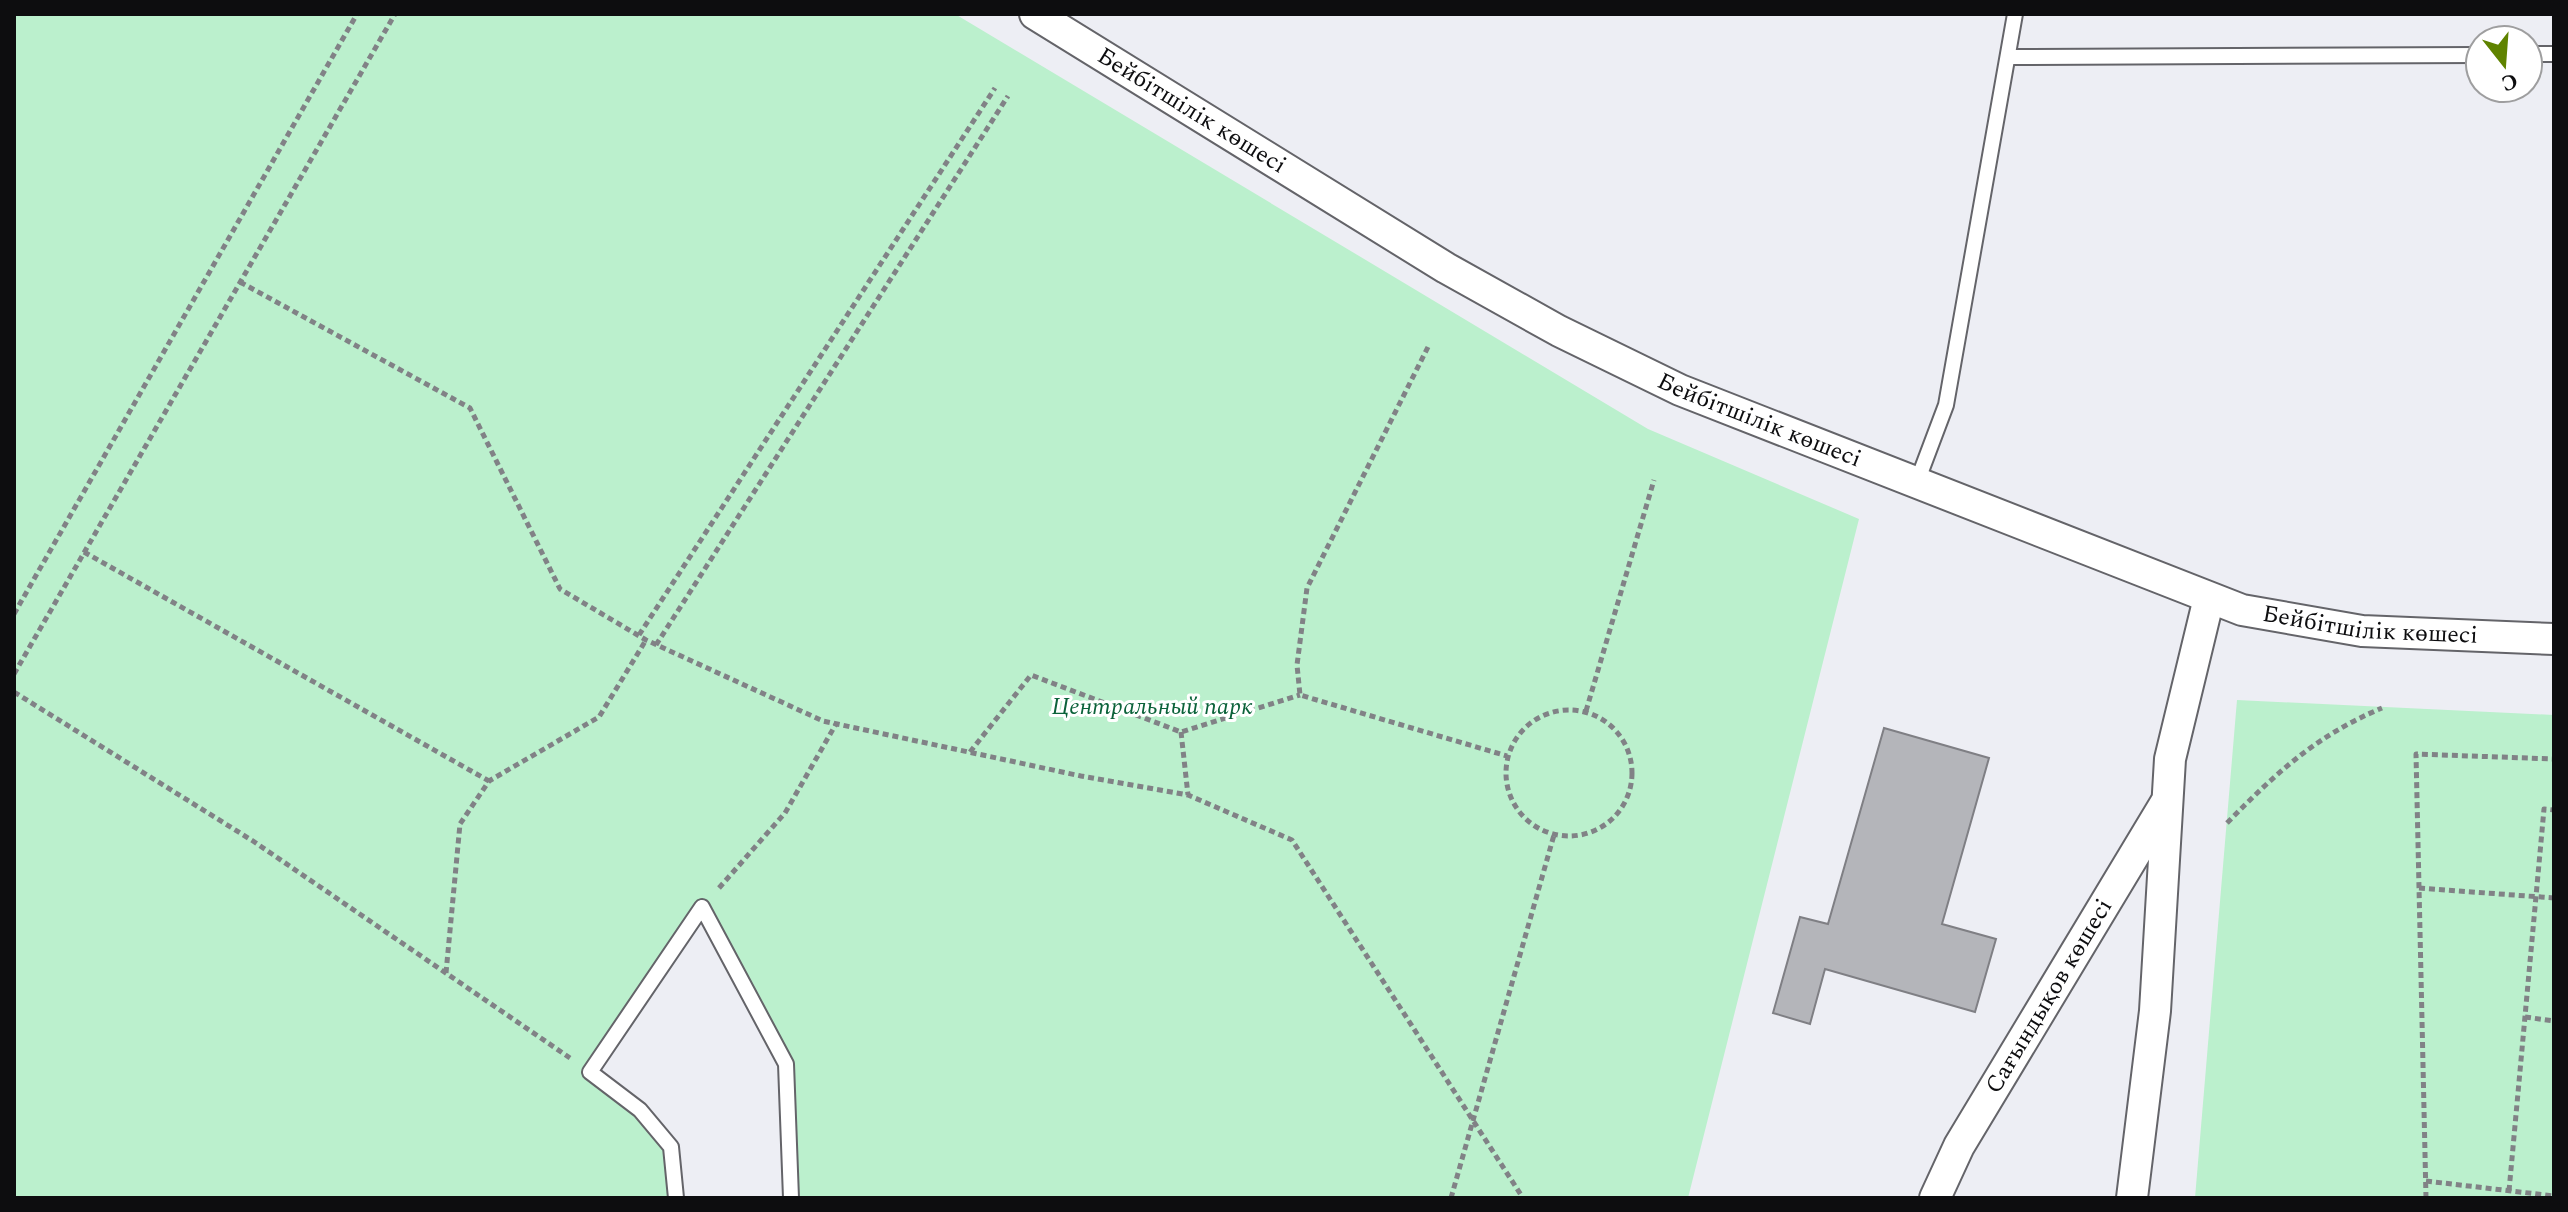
<svg xmlns="http://www.w3.org/2000/svg" width="2568" height="1212" font-family="Spectral,serif">
<style>
.green{fill:#bbf0cd}
.building{fill:#b4b5ba;stroke:#7f7f84;stroke-width:2}
.lines{fill:none;stroke-linecap:round;stroke-linejoin:round}
.lane-casing{stroke:#646469;stroke-width:18}
.street-casing{stroke:#646469;stroke-width:34}
.path{stroke:#818286;stroke-width:5;stroke-dasharray:6 4;stroke-linecap:butt}
.lane{stroke:#fff;stroke-width:14}
.street{stroke:#fff;stroke-width:30}
.labels{text-anchor:middle;dominant-baseline:central;stroke-width:6;stroke-linejoin:round;paint-order:stroke}
.street-label{font-size:24px;fill:#0d0d0f;stroke:#fff}
.park-label{font-size:24px;font-style:italic;fill:#0b623a;stroke:#fff}
</style>
<rect width="100%" height="100%" fill="#edeef4"/>
<g class="green">
<path d="M14,14H955L1648,429L1859,519L1688,1198H790L786,1064L702,907L591,1072L671,1147L676,1198H14Z"/>
<path d="M2237,700L2554,715V1198H2195Z"/>
</g>
<path class="building" d="M1884,728L1989,758L1942,924L1996,939L1975,1012L1825,969L1810,1024L1773,1013L1800,917L1828,924Z"/>
<g class="lines">
<defs>
<g id="lane">
<path d="M2528,54H2554"/>
<path d="M2008,57L2480,55"/>
<path d="M1917,482L1946,405L2015,14"/>
<path d="M676,1198L671,1147L640,1110L590,1072L702,907L786,1064L791,1198"/>
</g>
<g id="street">
<path id="s1" d="M1035,14L1446,268L1559,331L1680,390L2242,610L2362,631L2554,639"/>
<path id="s2" d="M1935,1198L1959,1146L2165,804"/>
<path d="M2132,1198L2155,1011L2170,759L2209,598"/>
</g>
</defs>
<use href="#lane" class="lane-casing"/>
<use href="#street" class="street-casing"/>
<g class="path">
<path d="M240,282L470,408L560,589L646,640L823,721L1081,776L1188,795L1292,840L1523,1198"/>
<path d="M1428,347L1307,588L1297,665L1300,695L1507,756"/>
<path d="M84,552L489,781"/>
<path d="M14,614L357,14"/>
<path d="M639,635L995,88"/>
<path d="M656,645L1008,96"/>
<path d="M14,674L395,14"/>
<path d="M14,692L253,841L570,1058"/>
<circle cx="1569" cy="773" r="63"/>
<path d="M1586,711L1654,480"/>
<path d="M1181,732L1188,795"/>
<path d="M970,752L1031,675L1181,732L1300,695"/>
<path d="M2227,823C2276,773 2317,735 2382,708"/>
<path d="M719,888L785,813L836,724"/>
<path d="M2419,888L2554,898"/>
<path d="M446,973L460,824L489,781L599,717L646,640"/>
<path d="M2525,1017L2554,1021"/>
<path d="M2426,1181L2554,1196"/>
<path d="M2509,1191L2544,809L2554,810"/>
<path d="M1451,1198L1554,835"/>
<path d="M2426,1198L2416,754L2554,759"/>
</g>
<use href="#lane" class="lane"/>
<use href="#street" class="street"/>
</g>
<g class="labels">
<g class="street-label">
<text stroke="none"><textPath href="#s1" startOffset="184">Бейбітшілік көшесі</textPath></text>
<text stroke="none"><textPath href="#s1" startOffset="832">Бейбітшілік көшесі</textPath></text>
<text stroke="none"><textPath href="#s1" startOffset="1480">Бейбітшілік көшесі</textPath></text>
<text stroke="none"><textPath href="#s2" startOffset="232">Сағындықов көшесі</textPath></text>
</g>
<g class="park-label">
<text x="1152" y="707">Центральный парк</text>
</g>
</g>
<rect width="2568" height="1212" fill="none" stroke="#0d0d0f" stroke-width="32"/>
<g transform="translate(2504 64) rotate(163)"><circle r="38" fill="#ffffff" stroke="#9e9e9f" stroke-width="2"/>
<path d="M0-6L14 30L0 20L-14 30Z" fill="#5f8300"/>
<text y="-12" font-size="22" font-weight="bold" text-anchor="middle" fill="#0d0d0f">С</text>
</g>
</svg>
